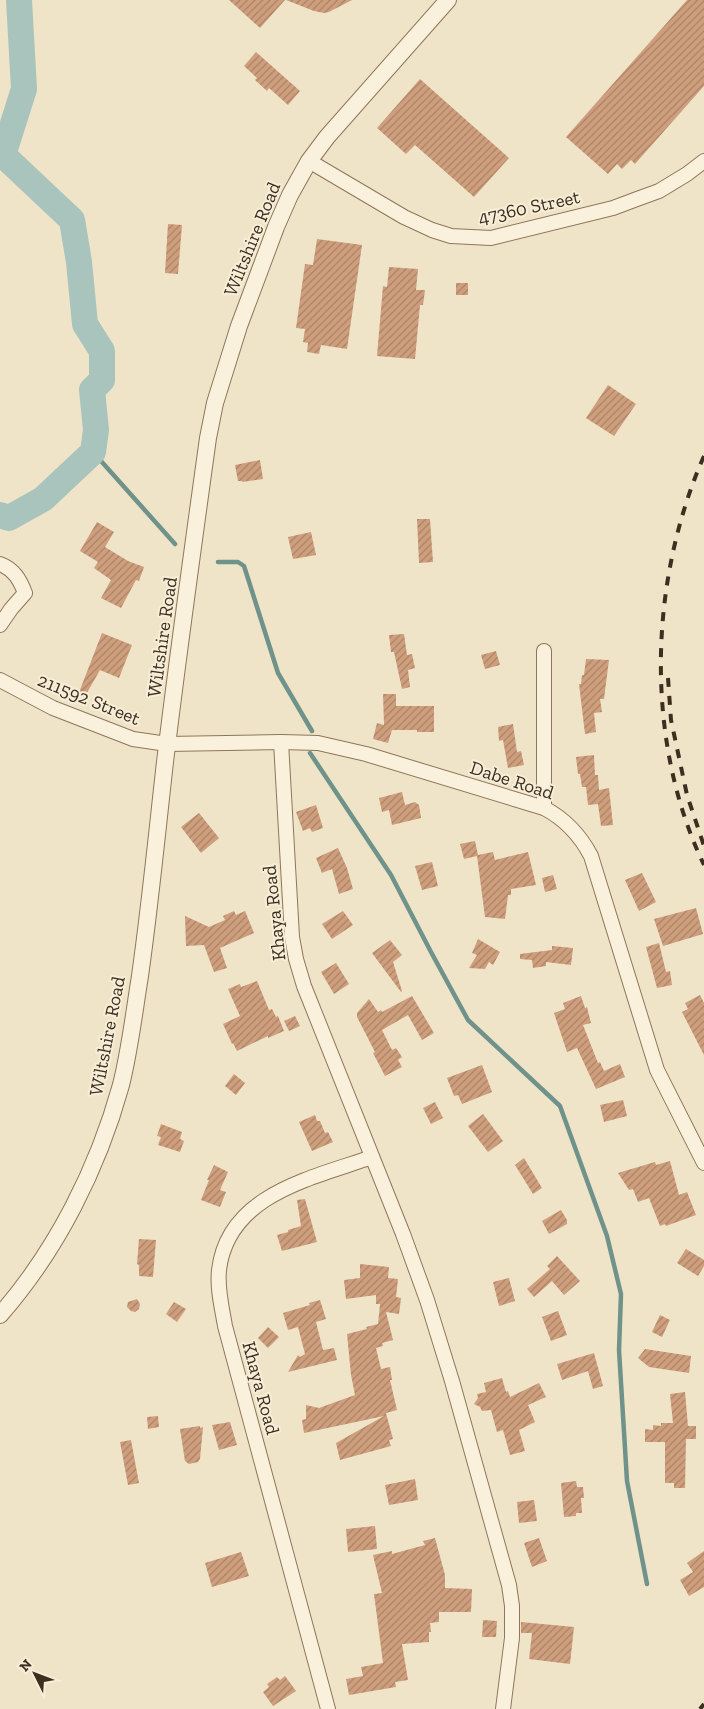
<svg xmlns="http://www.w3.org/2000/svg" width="704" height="1709" font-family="'Zilla Slab',serif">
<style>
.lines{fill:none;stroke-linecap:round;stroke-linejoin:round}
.stream{stroke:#6f938a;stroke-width:4.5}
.river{stroke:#a9c4bc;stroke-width:26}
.building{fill:url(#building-hatch)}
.minor-casing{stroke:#8d765c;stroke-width:16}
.tertiary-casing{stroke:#8d765c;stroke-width:18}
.minor{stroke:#faf1dc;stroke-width:14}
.tertiary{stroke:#faf1dc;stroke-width:16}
.rail{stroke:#3d2e20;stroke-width:4;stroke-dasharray:9 9;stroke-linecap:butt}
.labels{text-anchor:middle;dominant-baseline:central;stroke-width:4;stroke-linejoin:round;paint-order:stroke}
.street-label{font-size:19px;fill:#3d2e20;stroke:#f7eed8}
</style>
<defs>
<pattern id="building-hatch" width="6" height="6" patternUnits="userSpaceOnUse" patternTransform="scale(1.25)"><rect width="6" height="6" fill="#cf9f7d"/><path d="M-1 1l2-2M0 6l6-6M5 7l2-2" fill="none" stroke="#a98266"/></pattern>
</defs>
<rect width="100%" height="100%" fill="#f0e4c8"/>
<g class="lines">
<g class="stream">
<path d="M93,452L175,544"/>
<path d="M218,562H238L244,566L278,673L312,731"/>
<path d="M310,753L391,875L431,952L468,1020L560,1106L607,1236L621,1294L619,1350L627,1481L647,1584"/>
</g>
<path class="river" d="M0,515L9,518L43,499L93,452L96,430L92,390L102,380V351L85,324L79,262L72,220L3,155L24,89L19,0"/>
</g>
<g class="building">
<path d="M229,0H285L260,28Z"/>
<path d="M286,0H352L329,12L324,13L314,11Z"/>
<path d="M687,0H704V86L635,164L631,160L622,169L617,164L608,174L566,137Z"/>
<path d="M256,52L300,91L288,105L269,88L267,91L255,80L257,78L244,66Z"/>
<path d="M420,79L509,158L474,197L415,145L406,154L377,128Z"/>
<path d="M168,224L182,225L178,274L165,273Z"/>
<path d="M317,239L362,245L347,349L321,345L319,354L307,352L308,343L303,342L305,329L296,328L305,264L313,265Z"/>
<path d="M389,267L418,269L416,290H425L423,305H420L415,359L377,356L383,286L387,287Z"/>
<rect x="456" y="283" width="12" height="12"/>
<path d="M608,385L636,404L614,436L586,418Z"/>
<path d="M260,460L263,479L242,482V481H238L235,465Z"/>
<path d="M417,519H430L433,562L419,563Z"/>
<path d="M97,522L114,532L105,547L128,561L144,567L139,581L136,580L121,608L101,598L111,580L94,568L98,562L80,551Z"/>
<path d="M311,532L316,555L293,559L288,537Z"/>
<path d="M102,633L132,645L119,678L100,670L84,698L78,695Z"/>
<path d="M404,634L407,655L412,654L415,668L408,670L410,687L402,689L394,652H391L389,635Z"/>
<path d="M496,651L500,665L485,669L481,655Z"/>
<path d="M586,659L609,660L604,699H600L602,712L594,713L596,732L585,734L579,684H581L582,675H584Z"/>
<path d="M383,694H396V706H434V732H417V730H392L388,743L373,739L377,723L384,725Z"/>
<path d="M513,724L517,752L521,751L524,765L508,768L503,740L499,741L498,727Z"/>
<path d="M594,755L595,775H598L599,790L609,788L613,825L601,826L598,804L588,805L586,787H582L580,774H578L576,757Z"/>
<path d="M402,792L405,805L415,802L419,805L421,818L392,825L389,810L382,812L379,798Z"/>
<path d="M316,805L323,828L312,832L310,828L303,831L296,812Z"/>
<path d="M199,813L219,838L201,853L181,827Z"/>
<path d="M475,841L478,855L493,852L495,860L528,852L536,885L511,889V895H508L505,919L485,917L477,856L464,859L460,844Z"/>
<path d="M338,848L347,868L353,889L339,894L332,869L322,873L316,858Z"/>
<path d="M432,862L438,886L422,890L415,866Z"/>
<path d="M642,873L656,902L639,911L625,880Z"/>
<path d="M553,875L557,889L545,892L542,878Z"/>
<path d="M696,908L703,934L663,946L654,919Z"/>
<path d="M234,911L236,915L245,911L254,933L220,948L227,968L214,972L204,945L186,946L185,916L209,927L225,920L223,916Z"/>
<path d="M343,911L353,925L332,939L322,924Z"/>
<path d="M478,939L500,952L493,965L489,962L485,969L469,968L477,955L472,953Z"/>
<path d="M390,940L402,955L393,962L402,991L401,992L372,953Z"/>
<path d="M659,943L666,972L670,971L672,985L657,988L646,947Z"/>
<path d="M552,946L573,948L571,965L546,962V966L533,968L532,960L520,959V954L552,950Z"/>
<path d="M336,963L349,984L334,994L321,972Z"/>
<path d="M257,981L269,1010L272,1009L276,1017L278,1016L284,1031L268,1038V1036L237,1051L233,1043L232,1044L223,1024L240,1016L228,989L240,984L241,987Z"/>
<path d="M700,995L704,1003V1055L682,1012L688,1009L685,1003Z"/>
<path d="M412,996L434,1033L422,1040L408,1015L382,1030L392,1050L396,1048L402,1057L398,1060L402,1067L385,1076L373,1053L375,1052L357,1017V1013L369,999L378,1012L381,1010L382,1012Z"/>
<path d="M581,996L585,1008L587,1007L591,1023L583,1025L598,1063L600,1062L604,1071L620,1064L625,1077L596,1089L577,1048L567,1052L554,1013L565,1009L563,1003Z"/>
<path d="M295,1016L300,1026L289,1031L284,1021Z"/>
<path d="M482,1065L492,1092L462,1104L458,1095L454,1096L447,1078Z"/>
<path d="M234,1074L245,1083L236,1095L225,1086Z"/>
<path d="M623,1100L627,1116L604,1122L600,1105Z"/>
<path d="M435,1102L443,1118L431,1124L423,1108Z"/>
<path d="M483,1114L503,1141L488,1152L468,1126Z"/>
<path d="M315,1115L317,1121H320L325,1133L328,1132L333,1142L312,1151L299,1122Z"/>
<path d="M161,1124L182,1132L180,1139L184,1141L180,1152L158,1145L161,1137L157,1136Z"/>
<path d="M524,1158L542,1188L533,1194L515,1165Z"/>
<path d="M670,1161L679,1195L687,1192L696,1215L666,1226L665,1224L660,1226L649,1198L638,1202L633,1189L629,1190L618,1173L655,1162L656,1165Z"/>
<path d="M214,1165L228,1172L220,1190L226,1192L220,1207L201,1200L209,1180H207Z"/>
<path d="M305,1199L317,1242L282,1251L277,1235L288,1232V1230L301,1226L297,1200Z"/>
<path d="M561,1210L567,1220V1224L549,1234L542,1221Z"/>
<path d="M139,1239L156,1240L153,1277L139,1276V1265L137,1264Z"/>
<path d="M686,1249L704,1260V1266L698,1276L677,1263Z"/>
<path d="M557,1256L580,1281L564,1295L552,1281L534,1297L527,1289L550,1269L547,1266Z"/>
<path d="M360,1264L389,1267L388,1278L398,1279L396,1297L401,1298L399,1314L386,1312L393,1340L382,1343L383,1346L376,1348L381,1369L390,1367L392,1380H390L397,1410L386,1413L393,1439L389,1440L391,1446L340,1460L336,1443L384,1416L304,1433L302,1420L306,1419V1405L319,1408L355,1395L351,1375L347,1334L367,1329L366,1327L378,1324L380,1304H376V1295L346,1299L344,1280L360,1278Z"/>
<path d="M509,1278L515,1301L499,1306L493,1282Z"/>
<path d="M137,1299L140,1304L139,1309L135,1312L131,1311L127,1307L128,1302Z"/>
<path d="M320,1300L326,1319L316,1322L323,1350L334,1348L337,1360L288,1372L298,1355L300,1357L305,1354L298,1327L288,1330L283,1313L310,1305L309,1303Z"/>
<path d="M174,1302L186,1309L177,1322L166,1314Z"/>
<path d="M558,1311L567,1335L551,1341L542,1317Z"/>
<path d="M660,1315L670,1320L662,1337L652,1332Z"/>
<path d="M268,1327L279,1337L268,1348L258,1338Z"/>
<path d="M645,1349L691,1356L689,1373L649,1367L638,1358Z"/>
<path d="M594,1353L603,1386L593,1389L588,1371L562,1380L557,1364Z"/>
<path d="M502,1378L506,1392L508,1391L510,1397L539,1383L546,1397L528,1405L535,1422L519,1430L525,1451L510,1455L503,1430L497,1432L491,1410L482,1411L480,1407L474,1404L478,1398L477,1394L486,1392L484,1383Z"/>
<path d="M685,1392L688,1426H696V1439H686L685,1488H674V1483H665V1442H645V1429L653,1430V1425L661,1426V1423H673L670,1394Z"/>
<path d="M158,1416L159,1427L148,1429L147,1417Z"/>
<path d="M230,1422L237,1445L219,1450L212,1425Z"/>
<path d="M200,1426V1428L203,1427L200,1459L198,1462L189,1464L185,1461L180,1429Z"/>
<path d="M131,1440L139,1483L128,1485L120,1442Z"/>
<path d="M415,1479L418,1500L389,1505L385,1485Z"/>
<path d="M576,1481L577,1487H583L584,1498H581L582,1513H576V1516L564,1517L561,1483Z"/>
<path d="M534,1500L537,1521L519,1523L517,1502Z"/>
<path d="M375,1526L377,1549L348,1552L346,1529Z"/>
<path d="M435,1538L445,1575V1588L472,1589L471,1612H439V1622L430,1623L431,1632H429V1642L402,1644L408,1680L395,1682L396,1687L349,1695L346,1679L363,1676L361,1667L383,1663L374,1594L382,1593L373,1555L392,1551V1554L425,1545L423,1541Z"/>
<path d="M539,1538L547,1561L532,1567L524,1543Z"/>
<path d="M704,1551V1587L689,1596L680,1580L693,1572L687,1563Z"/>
<path d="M241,1552L249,1576L212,1587L205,1563Z"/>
<path d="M483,1620L497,1621L496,1637H482Z"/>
<path d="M521,1622L574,1627L570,1664L529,1659L532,1633H521Z"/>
<path d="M285,1676L296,1691L273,1706L263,1692L269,1687L267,1684L277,1677L280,1680Z"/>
</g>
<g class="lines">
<defs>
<g id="minor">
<path d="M309,161L404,217L432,230L451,236L491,238L613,208L637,199L659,191L687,174L704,161"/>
<path d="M0,564C14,569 20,580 25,593L11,609L0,625"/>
<path d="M0,680L53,708L133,739L167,744L281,742L318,743L366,754L544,808C565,819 580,835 591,856L657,1070L704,1163"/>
<path d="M281,742L292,937L296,959L304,986L403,1234L427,1300L452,1381L509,1585L512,1606V1638L503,1709"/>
<path d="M544,808V651"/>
<path d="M328,1709L225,1326C222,1308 217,1289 219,1270C228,1194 313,1178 372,1157"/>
</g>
<path id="tertiary" d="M0,1315C57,1250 98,1168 121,1085C130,1049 134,1013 140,976C150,905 157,833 165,762C178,654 193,546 208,438L215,403L239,326L276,227L290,195L309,161L327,137L448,0"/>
</defs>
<use href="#minor" class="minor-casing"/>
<use href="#tertiary" class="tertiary-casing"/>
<use href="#minor" class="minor"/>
<use href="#tertiary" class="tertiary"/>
<g class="rail">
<path d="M704,456C649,581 644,740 704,865"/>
<path d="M668,678L671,720L687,795L704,846"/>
<path d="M700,1709L704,1704"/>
</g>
</g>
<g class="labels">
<g class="street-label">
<text transform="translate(529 207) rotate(-12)">47360 Street</text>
<text transform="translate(252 239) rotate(-68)">Wiltshire Road</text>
<text transform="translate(162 637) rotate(-82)">Wiltshire Road</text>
<text transform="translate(89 699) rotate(22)">211592 Street</text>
<text transform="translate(512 780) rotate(18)">Dabe Road</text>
<text transform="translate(274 913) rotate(-96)">Khaya Road</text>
<text transform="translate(107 1036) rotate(-79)">Wiltshire Road</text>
<text transform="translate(261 1388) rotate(75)">Khaya Road</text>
</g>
</g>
<g transform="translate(35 1674) rotate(312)" stroke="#f7eed8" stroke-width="4" paint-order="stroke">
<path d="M0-4L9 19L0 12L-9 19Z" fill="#3d2e20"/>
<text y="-8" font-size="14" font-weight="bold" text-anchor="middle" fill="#3d2e20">N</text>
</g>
</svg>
